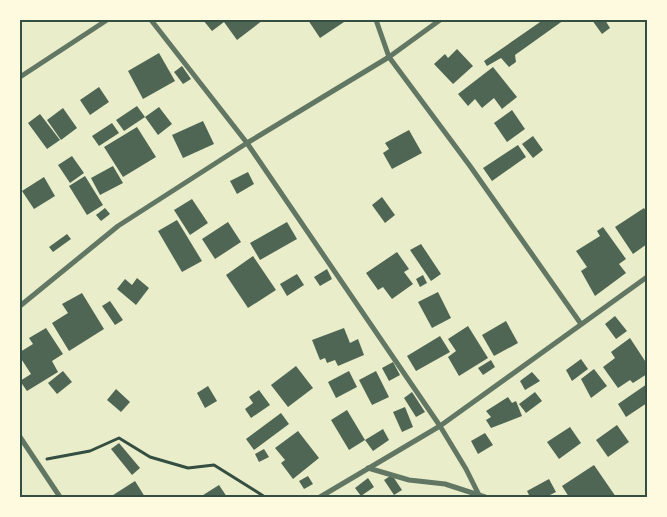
<svg xmlns="http://www.w3.org/2000/svg" width="667" height="517" font-family="Lora,serif">
<style>
.building{fill:#4f6655}
.lines{fill:none;stroke-linecap:round;stroke-linejoin:round}
.path{stroke:#344e41;stroke-width:3}
.minor{stroke:#617663;stroke-width:5}
.neatline{fill:none;stroke:#344e41;stroke-width:2}
</style>
<rect width="100%" height="100%" fill="#e9edc9"/>
<g class="building">
<path d="M203,20H263L237,40L224,22L212,31Z"/>
<path d="M308,20H347L320,38Z"/>
<path d="M543,20H564L515,55L516,62L509,67L501,58L487,66L484,61Z"/>
<path d="M592,20H605L610,28L602,34Z"/>
<path d="M457,49L473,66L453,84L434,64L445,54L448,58Z"/>
<path d="M159,53L175,81L143,99L128,71Z"/>
<path d="M182,66L191,79L183,84L174,72Z"/>
<path d="M493,67L517,97L502,109L494,98L482,108L475,99L468,106L458,94Z"/>
<path d="M99,87L109,102L90,115L80,100Z"/>
<path d="M137,106L145,117L159,107L172,124L158,135L145,117L124,131L116,120Z"/>
<path d="M63,108L77,128L61,140L47,120Z"/>
<path d="M512,110L525,129L507,142L494,123Z"/>
<path d="M40,114L60,140L47,149L28,123Z"/>
<path d="M203,121L214,144L183,158L172,135Z"/>
<path d="M112,123L119,133L99,146L92,136Z"/>
<path d="M137,127L156,157L123,177L104,147Z"/>
<path d="M409,130L422,153L392,169L383,153L389,149L385,143Z"/>
<path d="M533,136L543,150L533,158L522,144Z"/>
<path d="M518,145L526,157L492,181L483,168Z"/>
<path d="M72,156L84,173L70,183L58,165Z"/>
<path d="M113,166L123,183L100,195L91,178Z"/>
<path d="M248,172L254,184L237,194L230,181Z"/>
<path d="M85,176L103,205L87,215L69,186Z"/>
<path d="M44,177L55,196L34,209L22,191Z"/>
<path d="M382,197L395,215L385,223L372,205Z"/>
<path d="M192,199L208,223L190,235L174,210Z"/>
<path d="M105,208L110,214L101,221L96,215Z"/>
<path d="M644,208L647,213V244L633,254L615,227Z"/>
<path d="M177,220L202,261L182,272L158,231Z"/>
<path d="M228,222L241,242L215,259L202,239Z"/>
<path d="M287,222L297,239L260,260L250,243Z"/>
<path d="M603,227L626,259L619,264L626,273L595,296L581,271L587,267L576,251L600,236L597,231Z"/>
<path d="M67,234L71,239L53,252L49,247Z"/>
<path d="M421,244L441,274L431,281L410,250Z"/>
<path d="M397,252L409,269L404,272L413,284L392,299L383,287L378,290L366,273Z"/>
<path d="M253,256L276,290L248,308L226,275Z"/>
<path d="M327,269L332,279L320,286L314,277Z"/>
<path d="M297,274L304,285L287,296L280,284Z"/>
<path d="M423,275L427,283L420,287L416,279Z"/>
<path d="M137,278L149,288L136,305L117,289L125,279L132,285Z"/>
<path d="M438,292L451,318L432,328L418,302Z"/>
<path d="M82,293L104,329L69,351L52,323L68,313L62,304Z"/>
<path d="M110,301L123,320L115,325L102,306Z"/>
<path d="M615,316L627,331L616,339L605,324Z"/>
<path d="M506,321L518,343L494,356L482,335Z"/>
<path d="M468,326L488,358L459,376L448,357L456,351L448,339Z"/>
<path d="M46,328L63,354L52,361L58,372L27,391L20,381L31,374L20,357V352L33,344L29,338Z"/>
<path d="M344,328L350,343L358,339L364,355L338,366L335,360L327,363L325,358L320,360L312,340Z"/>
<path d="M440,336L450,352L416,371L407,356Z"/>
<path d="M630,338L647,364V374L633,383L630,380L618,388L603,367L615,358L611,352Z"/>
<path d="M581,359L588,369L572,381L566,370Z"/>
<path d="M491,360L495,367L483,375L478,368Z"/>
<path d="M393,362L400,375L389,381L382,368Z"/>
<path d="M296,366L313,388L288,407L271,385Z"/>
<path d="M594,369L607,386L591,398L581,379Z"/>
<path d="M63,371L72,382L57,394L48,383Z"/>
<path d="M349,371L357,387L336,398L328,382Z"/>
<path d="M376,371L389,397L372,405L359,380Z"/>
<path d="M532,372L540,381L525,390L520,381Z"/>
<path d="M647,384V403L626,417L618,404Z"/>
<path d="M208,386L217,401L205,408L197,393Z"/>
<path d="M116,389L130,402L121,412L107,400Z"/>
<path d="M259,390L270,405L251,418L245,409L253,403L249,397Z"/>
<path d="M412,392L425,412L416,417L404,398Z"/>
<path d="M535,392L542,401L526,413L519,404Z"/>
<path d="M508,397L512,403L516,401L522,416L491,428L486,420L491,417L486,411Z"/>
<path d="M405,407L413,427L402,432L393,412Z"/>
<path d="M347,410L365,440L349,450L331,420Z"/>
<path d="M281,413L289,424L254,450L246,439Z"/>
<path d="M617,425L629,442L608,457L596,440Z"/>
<path d="M570,427L581,443L559,459L547,442Z"/>
<path d="M383,429L389,440L373,451L365,440Z"/>
<path d="M298,431L319,458L293,479L281,463L285,460L275,448Z"/>
<path d="M485,433L493,445L478,454L471,441Z"/>
<path d="M119,443L140,468L132,475L111,449Z"/>
<path d="M264,449L269,457L259,462L255,454Z"/>
<path d="M594,465L616,497H569L562,486Z"/>
<path d="M392,475L402,490L394,495L384,480Z"/>
<path d="M308,476L313,484L304,489L299,481Z"/>
<path d="M368,478L374,487L361,496L355,488Z"/>
<path d="M549,479L556,492L546,497H530L527,491Z"/>
<path d="M135,481L145,497H110Z"/>
<path d="M219,485L227,497H200Z"/>
</g>
<g class="lines">
<path class="path" d="M47,459L90,451L119,438L150,457L188,468L214,465L265,497"/>
<g class="minor">
<path d="M151,20L247,143L440,426L466,469L480,497"/>
<path d="M440,20L389,57L470,166L581,324"/>
<path d="M20,77L107,20"/>
<path d="M20,306L118,226L247,143L389,57L376,20"/>
<path d="M20,437L60,497"/>
<path d="M368,468L409,480L445,484L485,497"/>
<path d="M320,497L440,426L647,277"/>
</g>
</g>
<rect width="667" height="517" fill="none" stroke="#fefae0" stroke-width="42"/>
<rect x="21" y="21" width="625" height="475" class="neatline"/>
</svg>
